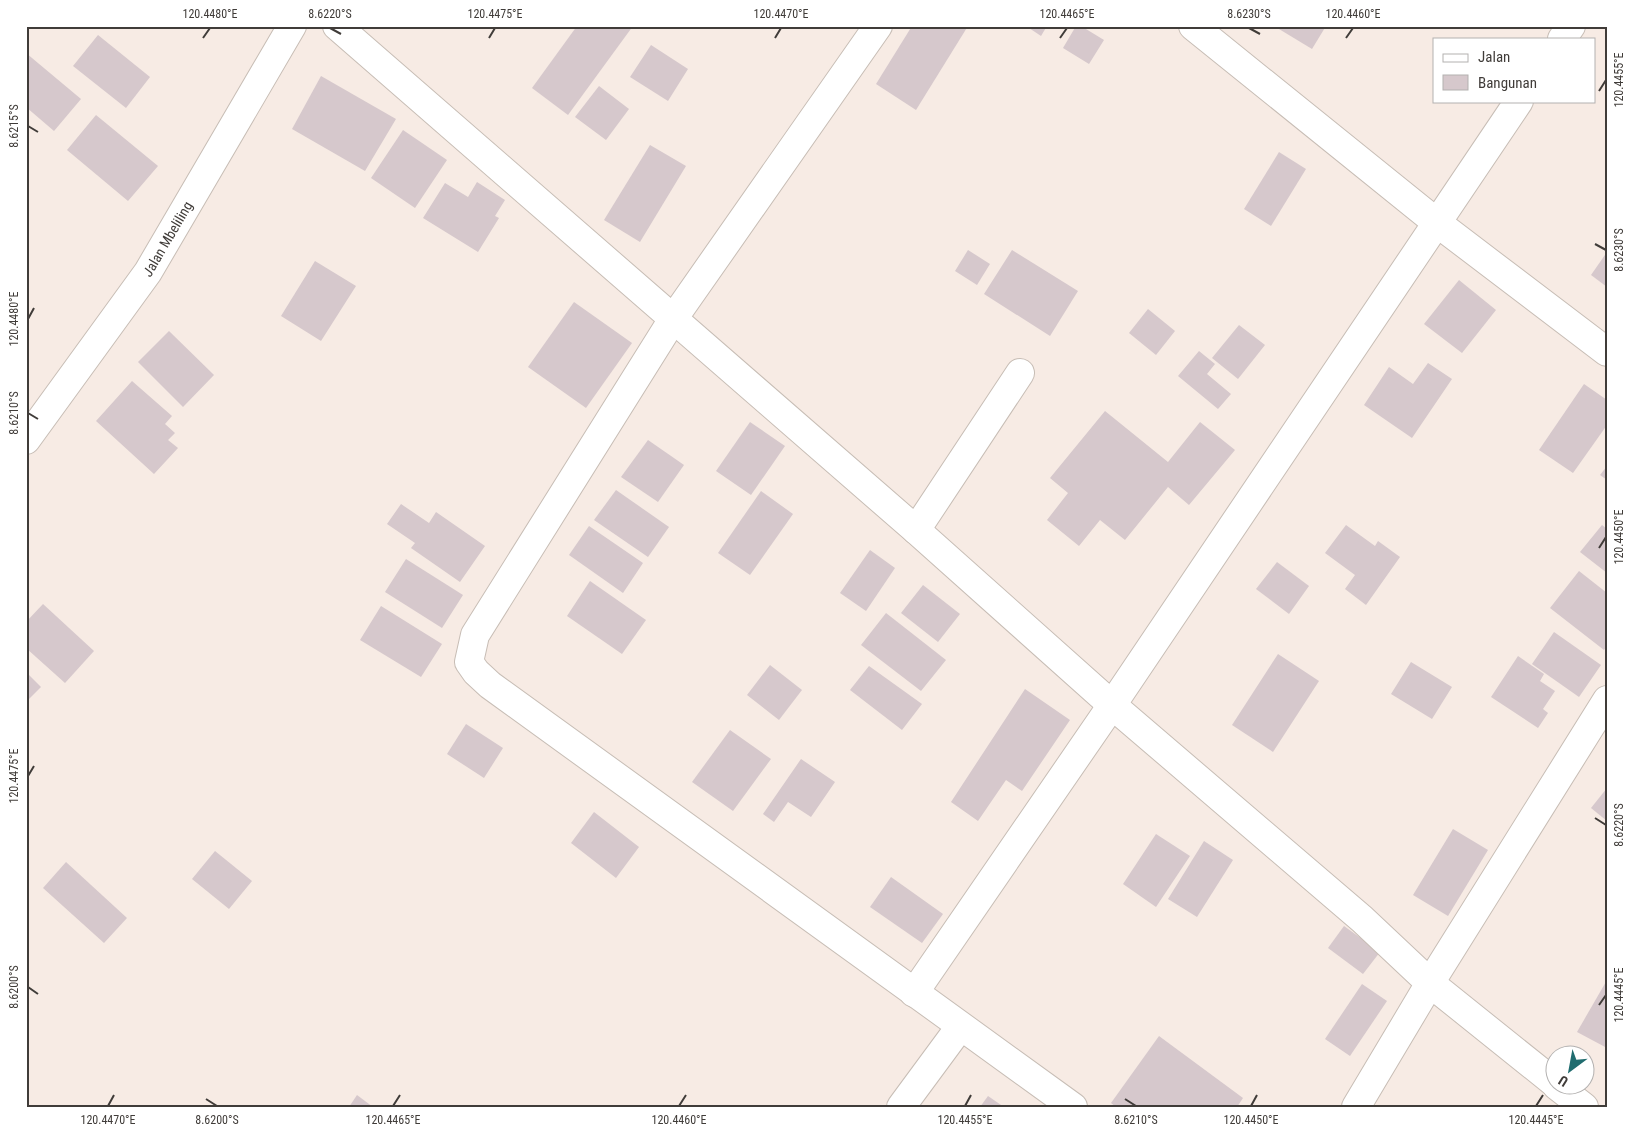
<svg xmlns="http://www.w3.org/2000/svg" width="1633" height="1133" font-family="'Roboto Condensed',sans-serif">
<style>
.building{fill:#d6c8cc}
.lines{fill:none;stroke-linecap:round;stroke-linejoin:round}
.minor-casing{stroke:#c7bdb5;stroke-width:30}
.minor{stroke:#fff;stroke-width:28}
.ticks{fill:none;stroke:#403c39;stroke-width:2}
.labels{text-anchor:middle;dominant-baseline:central;stroke-width:4;stroke-linejoin:round;paint-order:stroke}
.street-label{font-size:14px;fill:#403c39;stroke:#fff}
.neatline{fill:none;stroke:#403c39;stroke-width:2}
.ticks-label{font-size:12px;text-anchor:middle;fill:#403c39}
</style>
<rect width="100%" height="100%" fill="#f7ebe4"/>
<g class="building">
<path d="M577,26H633L568,115L532,88Z"/>
<path d="M912,26H968L916,110L876,84Z"/>
<path d="M1026,26H1047L1041,36Z"/>
<path d="M1076,26H1081L1104,40L1089,64L1063,48Z"/>
<path d="M1274,26H1326L1312,49Z"/>
<path d="M98,35L150,77L126,108L73,66Z"/>
<path d="M651,45L688,69L668,101L630,77Z"/>
<path d="M26,53L81,99L54,131L26,107Z"/>
<path d="M321,76L396,119L365,171L292,129Z"/>
<path d="M599,86L629,109L606,140L575,117Z"/>
<path d="M96,115L158,166L128,201L67,150Z"/>
<path d="M403,130L447,160L415,208L371,178Z"/>
<path d="M650,145L686,166L640,242L604,220Z"/>
<path d="M1279,152L1306,169L1271,226L1244,209Z"/>
<path d="M477,182L505,200L495,216L499,218L478,252L423,218L445,183L468,197Z"/>
<path d="M968,250L990,264L977,285L955,271Z"/>
<path d="M1012,250L1078,291L1050,336L984,294Z"/>
<path d="M1607,252V287L1591,275Z"/>
<path d="M315,261L356,286L321,341L281,316Z"/>
<path d="M1459,280L1496,310L1462,353L1424,324Z"/>
<path d="M574,302L632,343L586,408L528,367Z"/>
<path d="M1148,309L1175,331L1156,355L1129,333Z"/>
<path d="M1239,325L1265,345L1238,379L1212,358Z"/>
<path d="M169,331L214,375L183,407L138,362Z"/>
<path d="M1199,351L1215,364L1207,374L1231,394L1218,409L1178,376Z"/>
<path d="M1428,363L1452,379L1412,438L1364,405L1389,367L1413,384Z"/>
<path d="M132,381L172,416L165,424L175,433L168,440L178,448L154,474L96,421Z"/>
<path d="M1584,384L1607,400V425L1573,473L1539,450Z"/>
<path d="M1105,411L1168,462L1200,422L1235,450L1189,505L1168,487L1125,540L1100,520L1079,546L1047,520L1068,493L1050,478Z"/>
<path d="M750,422L785,446L751,495L716,471Z"/>
<path d="M648,440L684,465L658,502L621,477Z"/>
<path d="M1607,466V480L1600,475Z"/>
<path d="M616,490L669,527L648,557L594,520Z"/>
<path d="M761,491L793,514L750,575L718,553Z"/>
<path d="M401,504L429,523L436,512L485,546L460,582L411,548L415,543L387,524Z"/>
<path d="M1346,525L1375,546L1378,541L1400,557L1366,605L1345,589L1355,575L1325,553Z"/>
<path d="M1602,525L1607,529V573L1580,552Z"/>
<path d="M589,526L643,563L623,593L569,555Z"/>
<path d="M870,550L895,568L866,611L840,593Z"/>
<path d="M406,559L463,595L442,628L385,592Z"/>
<path d="M1277,562L1309,586L1289,614L1256,589Z"/>
<path d="M1579,571L1607,593V646L1604,650L1550,608Z"/>
<path d="M590,581L646,620L622,654L567,616Z"/>
<path d="M923,585L960,614L938,642L901,613Z"/>
<path d="M43,604L94,651L65,683L26,648V622Z"/>
<path d="M381,606L442,644L421,677L360,640Z"/>
<path d="M886,613L946,660L921,691L861,645Z"/>
<path d="M1554,632L1601,665L1579,697L1532,664Z"/>
<path d="M1278,654L1319,681L1273,752L1232,725Z"/>
<path d="M1518,656L1544,674L1540,681L1555,691L1543,709L1548,713L1538,728L1491,697Z"/>
<path d="M1411,662L1452,687L1432,719L1391,694Z"/>
<path d="M770,665L802,690L779,720L747,695Z"/>
<path d="M869,666L922,704L902,730L850,690Z"/>
<path d="M26,672L41,687L26,702Z"/>
<path d="M1025,689L1070,720L1022,791L1006,780L978,821L951,802Z"/>
<path d="M466,724L503,748L484,778L447,754Z"/>
<path d="M730,730L771,759L733,811L692,782Z"/>
<path d="M801,759L835,782L811,817L788,802L774,822L763,814Z"/>
<path d="M1607,788V821L1591,808Z"/>
<path d="M594,812L639,847L616,878L571,843Z"/>
<path d="M1453,829L1488,850L1448,916L1413,895Z"/>
<path d="M1156,834L1190,856L1156,907L1123,884Z"/>
<path d="M1204,841L1233,860L1197,917L1168,899Z"/>
<path d="M215,851L252,881L229,909L192,879Z"/>
<path d="M66,862L127,918L104,943L43,888Z"/>
<path d="M891,877L943,914L922,943L870,907Z"/>
<path d="M1344,926L1380,952L1363,974L1328,948Z"/>
<path d="M1607,980V1048L1577,1032Z"/>
<path d="M1362,984L1387,1001L1350,1056L1325,1039Z"/>
<path d="M1159,1036L1243,1098L1237,1107H1116L1111,1103Z"/>
<path d="M357,1095L373,1107H349Z"/>
<path d="M988,1096L1004,1107H980Z"/>
</g>
<g class="lines">
<defs>
<g id="minor">
<path d="M337,26L916,530L1112,705L1362,919L1430,983L1556,1084"/>
<path d="M878,26L673,319L475,635L469,662L476,672L490,685L1073,1107"/>
<path d="M1193,26L1436,222L1607,352"/>
<path d="M1562,39L1571,26"/>
<path id="s1" d="M26,440L148,272L292,26"/>
<path d="M916,530L1020,373"/>
<path d="M914,993L1112,705L1519,101"/>
<path d="M1557,1086L1584,1107"/>
<path d="M901,1107L960,1027"/>
<path d="M1356,1107L1430,983L1607,700"/>
</g>
</defs>
<use href="#minor" class="minor-casing"/>
<use href="#minor" class="minor"/>
</g>
<path class="ticks" d="M330,28L341,34M1249,28L1260,34M203,38L210,28M489,38L495,28M775,38L781,28M1060,38L1067,28M1346,38L1353,28M1599,91L1606,80M28,126L38,132M1595,244L1606,250M28,319L34,308M28,413L38,419M1599,548L1606,537M28,776L34,766M1595,818L1606,825M28,987L38,994M1599,1005L1606,995M206,1099L217,1106M1125,1099L1136,1106M108,1106L114,1095M393,1106L400,1095M679,1106L686,1095M965,1106L971,1095M1251,1106L1257,1095M1536,1106L1543,1095"/>
<g class="labels">
<g class="street-label">
<text stroke="none"><textPath href="#s1" startOffset="246">Jalan Mbeliling</textPath></text>
</g>
</g>
<rect width="1633" height="1133" fill="none" stroke="#ffffff" stroke-width="55"/>
<rect x="1433" y="38" width="162" height="65" fill="#ffffff" stroke="#b3b1b0"/>
<rect x="1443" y="54" width="25" height="8" fill="#ffffff" stroke="#b3b1b0"/>
<text x="1478" y="62" font-size="15" fill="#403c39">Jalan</text>
<rect x="1443" y="75" width="25" height="15" fill="#d6c8cc" stroke="#b3b1b0"/>
<text x="1478" y="88" font-size="15" fill="#403c39">Bangunan</text>
<g transform="translate(1570 1070) rotate(212)"><circle r="24" fill="#ffffff" stroke="#b3b1b0"/>
<path d="M0-4L9 19L0 12L-9 19Z" fill="#206c6f"/>
<text y="-8" font-size="14" font-weight="bold" text-anchor="middle" fill="#403c39">U</text>
</g>
<rect x="28" y="28" width="1578" height="1078" class="neatline"/>
<g class="ticks-label">
<text x="210" y="18">120.4480°E</text>
<text x="330" y="18">8.6220°S</text>
<text x="495" y="18">120.4475°E</text>
<text x="781" y="18">120.4470°E</text>
<text x="1067" y="18">120.4465°E</text>
<text x="1249" y="18">8.6230°S</text>
<text x="1353" y="18">120.4460°E</text>
<text transform="translate(1619 80) rotate(-90)" y="4">120.4455°E</text>
<text transform="translate(14 126) rotate(-90)" y="4">8.6215°S</text>
<text transform="translate(1619 250) rotate(-90)" y="4">8.6230°S</text>
<text transform="translate(14 319) rotate(-90)" y="4">120.4480°E</text>
<text transform="translate(14 413) rotate(-90)" y="4">8.6210°S</text>
<text transform="translate(1619 537) rotate(-90)" y="4">120.4450°E</text>
<text transform="translate(14 776) rotate(-90)" y="4">120.4475°E</text>
<text transform="translate(1619 825) rotate(-90)" y="4">8.6220°S</text>
<text transform="translate(14 987) rotate(-90)" y="4">8.6200°S</text>
<text transform="translate(1619 995) rotate(-90)" y="4">120.4445°E</text>
<text x="108" y="1124">120.4470°E</text>
<text x="217" y="1124">8.6200°S</text>
<text x="393" y="1124">120.4465°E</text>
<text x="679" y="1124">120.4460°E</text>
<text x="965" y="1124">120.4455°E</text>
<text x="1136" y="1124">8.6210°S</text>
<text x="1251" y="1124">120.4450°E</text>
<text x="1536" y="1124">120.4445°E</text>
</g>
</svg>
